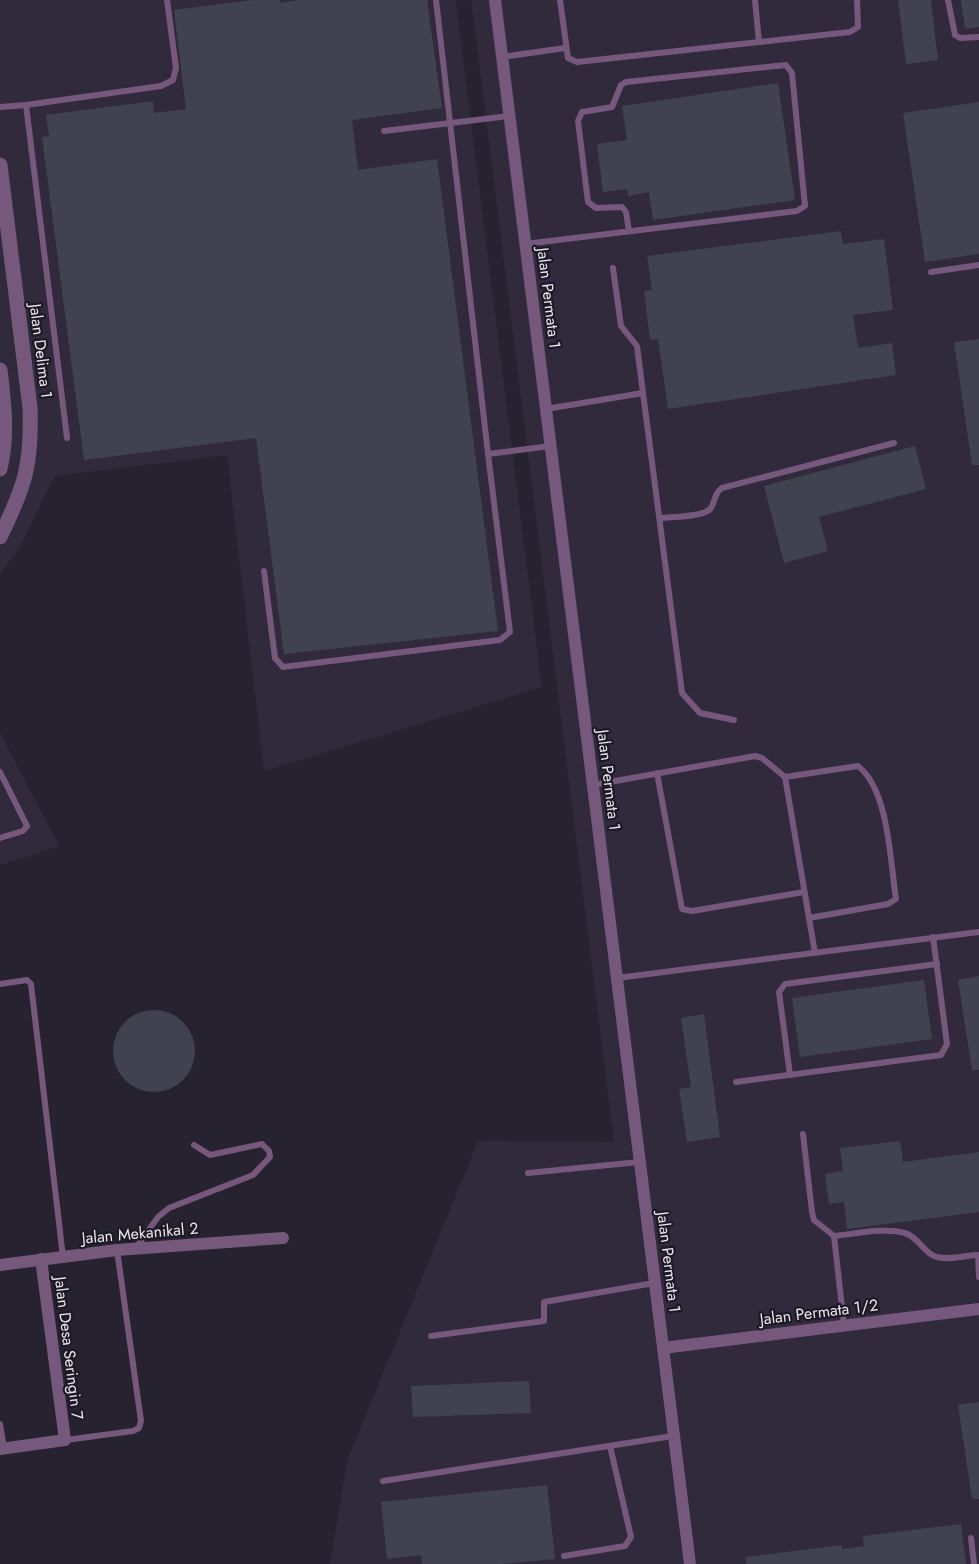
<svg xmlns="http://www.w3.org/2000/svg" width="979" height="1564" font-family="Jost,sans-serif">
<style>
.built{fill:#302a3c}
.building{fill:#404250}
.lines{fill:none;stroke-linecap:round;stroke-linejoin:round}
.service{stroke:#76587d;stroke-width:6}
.minor{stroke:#76587d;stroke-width:12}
.tertiary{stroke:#76587d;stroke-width:15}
.labels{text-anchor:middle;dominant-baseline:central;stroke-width:4.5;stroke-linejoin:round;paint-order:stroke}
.street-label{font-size:16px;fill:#eae7f0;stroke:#1d1925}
</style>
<rect width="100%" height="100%" fill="#26222f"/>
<g class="built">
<path d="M0,0H456L542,687L264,771L227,455L55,476L19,549L0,574Z"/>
<path d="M471,0H979V1564H330L347,1461L478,1141L614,1142Z"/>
<path d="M0,733L59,846L0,865Z"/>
</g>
<g class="building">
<path d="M253,0H279L280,3L299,0H427L442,108L352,120L358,170L437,159L498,631L284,654L256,438L84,460L42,137L49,136L46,115L153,101L154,113L186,109L174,10Z"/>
<path d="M898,0H931L938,60L906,64Z"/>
<path d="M961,0H979V27L965,29Z"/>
<path d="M778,83L795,200L653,220L649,192L628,196L627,189L603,192L597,144L627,140L622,106Z"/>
<path d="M979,102V254L925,262L903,113Z"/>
<path d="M841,231L843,244L884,239L893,310L853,315L858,348L892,343L896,375L668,409L658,339L650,340L644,291L652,290L647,256Z"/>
<path d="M979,339V465H972L954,342Z"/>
<path d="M915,446L926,489L819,517L828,551L784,563L764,486Z"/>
<path d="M979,976V1070H972L958,980Z"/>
<path d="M924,980L932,1039L800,1057L792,998Z"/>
<circle cx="154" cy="1051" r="41"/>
<path d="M704,1014L720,1137L687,1142L679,1089L691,1087L681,1018Z"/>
<path d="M900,1141L903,1162L979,1152V1212L847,1229L844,1202L829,1204L825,1174L843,1171L840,1148Z"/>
<path d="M529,1381L531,1413L413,1417L411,1386Z"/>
<path d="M979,1402V1499H972L958,1405Z"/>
<path d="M547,1485L555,1559L502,1564H422L421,1555L387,1559L381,1502Z"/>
<path d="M961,1524L966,1564H746V1557L841,1545L842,1549L864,1546L863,1536Z"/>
</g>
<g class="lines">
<g class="service">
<path d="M436,0L488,454"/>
<path d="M560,0L568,58L577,62L850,32L858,27L857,0"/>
<path d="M755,0L759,42"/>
<path d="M948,0L955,35L960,38L979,37"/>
<path d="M502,57L565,48"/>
<path d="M0,107L26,105"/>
<path d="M384,131L509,116"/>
<path d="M525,244L797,211L805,206L792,73L786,65L626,82L621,85L612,107L582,112L578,121L588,202L596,208L622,207L626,212L629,231"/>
<path d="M613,268L621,326L637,346L643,393"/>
<path d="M931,272L979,265"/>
<path d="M546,409L643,393L682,693L700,713L734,720"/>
<path d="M67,438L26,105L161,86L173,80L176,68L167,0"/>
<path d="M660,518C671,517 705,517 711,508C716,500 714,493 722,488L894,443"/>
<path d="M264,571L275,658L283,667L500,640L510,632L488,454L550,446"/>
<path d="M0,772L27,826L23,831L0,838"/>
<path d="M657,773L682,909L692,911L804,892"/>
<path d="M785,777L815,953"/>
<path d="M593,785L755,756L762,758L785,777L858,766C889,790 890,861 896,899L888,904L809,918"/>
<path d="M617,978L979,932"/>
<path d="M0,984L27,980L31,984L63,1257"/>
<path d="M790,1075L779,992L785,984L937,964"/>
<path d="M736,1082L941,1055L947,1044L933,937"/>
<path d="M803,1134L812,1212L814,1220L834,1236"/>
<path d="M528,1173L639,1162"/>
<path d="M135,1249L158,1217L169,1208L253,1175L270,1157L269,1151L262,1144L210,1155L194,1145"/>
<path d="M978,1255L979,1277"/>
<path d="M844,1325L834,1236C855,1234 884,1227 905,1233C918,1237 923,1251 934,1256C945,1261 964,1256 976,1255"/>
<path d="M431,1336L544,1321V1302L654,1283"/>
<path d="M0,1424L4,1448"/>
<path d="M66,1440L133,1431L139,1428L141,1421L117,1250"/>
<path d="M383,1481L673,1436"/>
<path d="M971,1538L974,1564"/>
<path d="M564,1556L625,1546L631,1537L610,1446"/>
</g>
<g class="minor">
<path d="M495,0L690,1564"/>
<path d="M0,1265L117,1250L283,1238"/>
<path d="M663,1348L979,1309"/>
<path d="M0,1449L65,1440L41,1259"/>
</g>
<g class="tertiary">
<path d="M0,165L30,408C32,465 25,486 0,537"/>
<path d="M0,370C4,403 8,436 0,469"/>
</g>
</g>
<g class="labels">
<g class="street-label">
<text transform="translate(549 298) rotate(83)">Jalan Permata 1</text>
<text transform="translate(41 351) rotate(83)">Jalan Delima 1</text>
<text transform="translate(609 780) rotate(83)">Jalan Permata 1</text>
<text transform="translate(140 1233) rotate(-5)">Jalan Mekanikal 2</text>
<text transform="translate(669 1262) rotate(83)">Jalan Permata 1</text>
<text transform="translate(819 1312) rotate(-7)">Jalan Permata 1/2</text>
<text transform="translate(69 1348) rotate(83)">Jalan Desa Seringin 7</text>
</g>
</g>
</svg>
